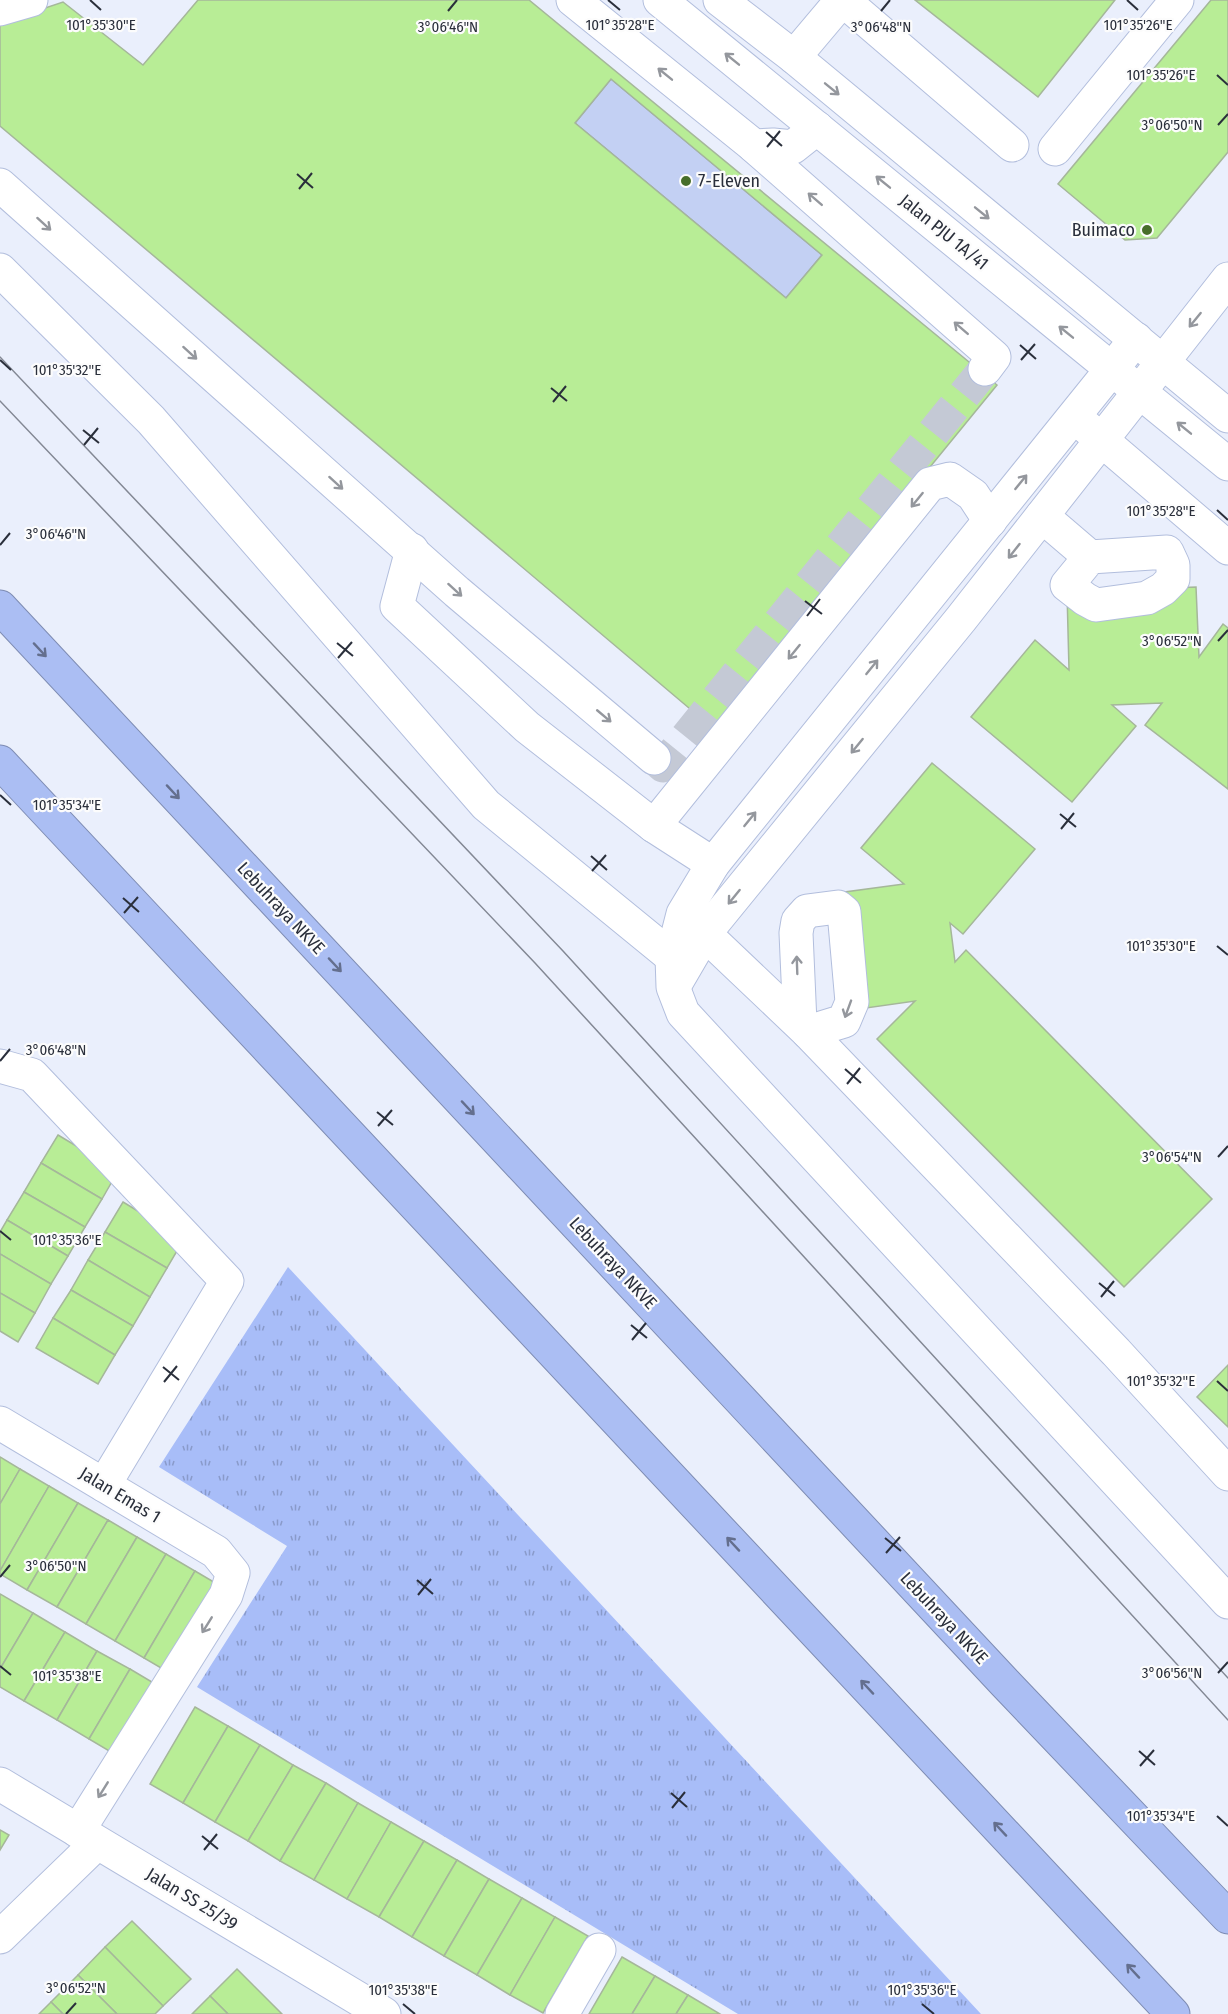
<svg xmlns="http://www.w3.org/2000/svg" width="1228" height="2014" font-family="'Fira Sans Condensed',sans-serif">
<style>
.park{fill:url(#park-tufts)}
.water{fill:#c3d0f3;stroke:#95a0bc;stroke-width:1.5}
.building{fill:#b8ed96;stroke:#a5b79a;stroke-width:1.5;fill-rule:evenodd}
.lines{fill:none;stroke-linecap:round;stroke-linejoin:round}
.minor-tunnel{stroke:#c4c9d5;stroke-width:33;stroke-dasharray:33 16;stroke-linecap:butt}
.minor-casing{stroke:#b2bedd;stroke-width:35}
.highway-casing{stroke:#7e8cb3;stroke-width:35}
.minor{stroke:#fff;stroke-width:33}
.highway{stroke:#abbef3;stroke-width:33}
.tram{stroke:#838894;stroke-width:1.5}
.oneway{stroke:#94979d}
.oneway2{stroke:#646f8e}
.ticks{fill:none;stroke:#2a2f3b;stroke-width:2}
.poi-dot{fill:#476e2a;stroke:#fcfcfc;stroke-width:2}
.labels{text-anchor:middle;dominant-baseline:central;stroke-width:4.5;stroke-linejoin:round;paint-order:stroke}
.poi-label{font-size:18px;fill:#2a2f3b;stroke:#fcfcfc;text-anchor:start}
.street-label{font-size:18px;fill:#2a2f3b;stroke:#fcfcfc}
.ticks-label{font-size:15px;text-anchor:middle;fill:#2a2f3b;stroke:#fcfcfc;stroke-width:4.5;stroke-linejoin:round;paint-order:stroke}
</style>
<defs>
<pattern id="park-tufts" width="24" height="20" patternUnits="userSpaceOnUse" patternTransform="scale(1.5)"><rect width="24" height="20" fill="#a8bdf8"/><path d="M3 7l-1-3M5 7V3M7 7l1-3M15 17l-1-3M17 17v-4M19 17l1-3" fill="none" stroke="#899aca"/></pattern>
</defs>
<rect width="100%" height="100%" fill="#eaeffc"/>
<path class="park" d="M288,1267L981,2014H738L197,1687L287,1546L159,1467Z"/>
<path class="water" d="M611,79L822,255L786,298L575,123Z"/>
<g class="building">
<path d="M198,0H529L997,385L715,730L0,126V23L63,2L143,65ZM611,79L822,255L786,298L575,123Z"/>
<path d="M915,0H1115L1038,97Z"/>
<path d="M1211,0H1228V152L1157,238L1125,240L1058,184Z"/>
<path d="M1196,587L1199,657L1223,624L1228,628V789L1145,725L1162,703L1112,705L1136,726L1072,802L971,717L1035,640L1069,670L1067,592Z"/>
<path d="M932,763L1035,849L963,934L950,923L955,962L966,950L1212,1199L1124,1287L877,1039L915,1001L845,1011L830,894L904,884L861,848Z"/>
<path d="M58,1135L118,1171L102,1199L41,1163Z"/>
<path d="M41,1163L102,1199L85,1227L24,1192Z"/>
<path d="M24,1192L85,1227L68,1256L7,1220Z"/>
<path d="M123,1202L184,1239L167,1268L105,1232Z"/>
<path d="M7,1220L68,1256L51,1284L0,1254V1232Z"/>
<path d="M105,1232L167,1268L150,1297L88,1260Z"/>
<path d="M0,1254L51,1284L35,1313L0,1293Z"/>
<path d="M88,1260L150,1297L133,1326L71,1290Z"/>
<path d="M71,1290L133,1326L115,1355L53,1318Z"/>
<path d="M0,1293L35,1313L18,1342L0,1331Z"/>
<path d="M53,1318L115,1355L98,1384L36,1348Z"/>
<path d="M1228,1365V1427L1197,1397Z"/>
<path d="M0,1457L20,1469L0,1504Z"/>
<path d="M20,1469L49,1486L0,1571V1504Z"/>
<path d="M49,1486L78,1503L27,1590L0,1574V1571Z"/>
<path d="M78,1503L108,1520L57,1607L27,1590Z"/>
<path d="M108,1520L137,1537L86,1624L57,1607Z"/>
<path d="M137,1537L166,1554L115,1641L86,1624Z"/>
<path d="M166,1554L195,1571L144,1658L115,1641Z"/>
<path d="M195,1571L224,1588L173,1675L144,1658Z"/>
<path d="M0,1594L33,1613L0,1669Z"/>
<path d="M33,1613L65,1632L24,1701L0,1687V1669Z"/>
<path d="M65,1632L97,1651L57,1720L24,1701Z"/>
<path d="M97,1651L130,1669L89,1739L57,1720Z"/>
<path d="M130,1669L162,1688L121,1758L89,1739Z"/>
<path d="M195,1707L228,1726L183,1803L150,1784Z"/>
<path d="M228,1726L260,1745L215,1822L183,1803Z"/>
<path d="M260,1745L293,1765L248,1841L215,1822Z"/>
<path d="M293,1765L326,1783L280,1861L248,1841Z"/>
<path d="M326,1783L358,1803L314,1880L280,1861Z"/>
<path d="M358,1803L391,1822L347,1899L314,1880Z"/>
<path d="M391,1822L424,1841L379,1917L347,1899Z"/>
<path d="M0,1830L9,1835L0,1850Z"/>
<path d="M424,1841L457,1860L412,1937L379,1917Z"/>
<path d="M457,1860L489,1879L444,1956L412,1937Z"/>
<path d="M489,1879L522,1898L477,1975L444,1956Z"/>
<path d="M522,1898L555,1917L510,1995L477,1975Z"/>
<path d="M555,1917L588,1936L543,2013L510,1995Z"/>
<path d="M132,1921L191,1979L163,2006L105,1947Z"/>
<path d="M105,1947L163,2006L155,2014H117L78,1975Z"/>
<path d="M622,1957L655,1976L632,2014H589Z"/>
<path d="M237,1969L282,2014H228L210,1996Z"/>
<path d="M78,1975L117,2014H63L51,2002Z"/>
<path d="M655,1976L688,1995L676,2014H632Z"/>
<path d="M688,1995L720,2014H676Z"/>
<path d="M210,1996L228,2014H192Z"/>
<path d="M51,2002L63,2014H39Z"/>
</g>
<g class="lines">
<path class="minor-tunnel" d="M654,758L663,766L985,369"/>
<defs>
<g id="minor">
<path d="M573,0L754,146L773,145L793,147L817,128"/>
<path d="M660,0L1228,464"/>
<path d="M720,0L794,57L1228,416"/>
<path d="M843,0L1012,145"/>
<path d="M0,9L31,0"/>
<path d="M794,57L842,0"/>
<path d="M754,146L994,357L985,369"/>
<path d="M1055,149L1177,0"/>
<path d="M0,185L457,592L654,758"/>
<path d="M0,270L151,420L486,805L672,957"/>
<path d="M1136,339L713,864L683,914L672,957L673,987L683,1013L1228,1602"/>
<path d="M1084,425L1228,548"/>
<path d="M1042,516L1090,557"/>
<path d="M412,550L397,606L527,727L654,826L713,864"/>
<path d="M1167,552L1173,565V579L1163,589L1147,598L1096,605L1085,599L1067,585L1090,557Z"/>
<path d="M654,826L930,484L950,479L973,495L990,521"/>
<path d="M689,919L808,1032L1116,1352L1228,1474"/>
<path d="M677,981L705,933L961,619L1228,279"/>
<path d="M800,1023L796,933L798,921L807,911L838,907L844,912L852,1002L844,1021L808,1032"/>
<path d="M0,1066L32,1075L227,1281L104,1485"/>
<path d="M0,1423L216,1552L233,1573L226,1595L78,1831"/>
<path d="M0,1784L384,2014"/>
<path d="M0,1937L97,1843"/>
<path d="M562,2014L599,1950"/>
</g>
<g id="highway">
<path d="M0,607L1005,1683L1228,1917"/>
<path d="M0,762L1173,2014"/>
</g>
</defs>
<use href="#minor" class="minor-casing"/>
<use href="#highway" class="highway-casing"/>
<use href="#minor" class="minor"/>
<use href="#highway" class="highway"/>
<g class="tram">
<path d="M0,357L563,951L1228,1678"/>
<path d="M0,401L535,963L1228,1720"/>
</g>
</g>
<defs><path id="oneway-shaft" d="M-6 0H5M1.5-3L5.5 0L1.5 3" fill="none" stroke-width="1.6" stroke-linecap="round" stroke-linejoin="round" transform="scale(1.5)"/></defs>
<g class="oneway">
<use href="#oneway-shaft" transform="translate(732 59) rotate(-141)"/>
<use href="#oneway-shaft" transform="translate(665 74) rotate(-141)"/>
<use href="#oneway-shaft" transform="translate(832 89) rotate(39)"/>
<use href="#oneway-shaft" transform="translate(883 182) rotate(-141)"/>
<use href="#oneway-shaft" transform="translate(815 199) rotate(-139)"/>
<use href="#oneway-shaft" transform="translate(982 213) rotate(39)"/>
<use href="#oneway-shaft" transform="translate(44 224) rotate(42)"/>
<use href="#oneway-shaft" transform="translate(1195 320) rotate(129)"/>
<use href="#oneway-shaft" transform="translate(961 328) rotate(-139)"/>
<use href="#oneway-shaft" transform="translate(1066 332) rotate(-141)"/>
<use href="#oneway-shaft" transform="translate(190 353) rotate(42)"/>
<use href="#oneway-shaft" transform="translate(1184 428) rotate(-141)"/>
<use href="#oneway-shaft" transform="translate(1021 482) rotate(-51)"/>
<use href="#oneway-shaft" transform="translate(336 483) rotate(42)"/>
<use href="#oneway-shaft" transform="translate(917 500) rotate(129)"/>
<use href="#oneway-shaft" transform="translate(1014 551) rotate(128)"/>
<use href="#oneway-shaft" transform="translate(455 590) rotate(42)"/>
<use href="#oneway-shaft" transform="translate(794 652) rotate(129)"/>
<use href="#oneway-shaft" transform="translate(872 667) rotate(-51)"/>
<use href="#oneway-shaft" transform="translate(604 716) rotate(40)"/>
<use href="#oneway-shaft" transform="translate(857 746) rotate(129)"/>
<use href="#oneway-shaft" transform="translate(750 819) rotate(-51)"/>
<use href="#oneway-shaft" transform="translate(734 897) rotate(129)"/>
<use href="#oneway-shaft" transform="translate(797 965) rotate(-92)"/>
<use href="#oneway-shaft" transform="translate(848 1009) rotate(110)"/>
<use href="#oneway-shaft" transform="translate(207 1625) rotate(122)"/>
<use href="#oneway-shaft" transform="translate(103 1790) rotate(122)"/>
</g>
<g class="oneway2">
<use href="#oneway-shaft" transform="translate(40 650) rotate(47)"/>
<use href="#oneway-shaft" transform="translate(173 792) rotate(47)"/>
<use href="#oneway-shaft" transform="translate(335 965) rotate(47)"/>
<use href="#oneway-shaft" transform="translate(468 1108) rotate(47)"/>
<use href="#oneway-shaft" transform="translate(733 1544) rotate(-133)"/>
<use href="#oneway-shaft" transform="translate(867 1687) rotate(-133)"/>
<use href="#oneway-shaft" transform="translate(1000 1829) rotate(-133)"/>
<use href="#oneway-shaft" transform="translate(1133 1971) rotate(-133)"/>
</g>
<path class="ticks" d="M90,0L101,10M608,0L620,10M1127,0L1138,10M448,11L457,0M881,11L890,0M1217,75L1228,85M1218,125L1228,114M766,132L782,146M767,147L780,131M297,174L313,188M299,189L312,173M1020,345L1036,359M0,360L11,370M1021,360L1035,344M551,388L567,401M553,402L566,386M83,430L99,443M84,445L98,428M1217,510L1228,520M0,545L10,533M805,601L822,614M807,616L820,599M1218,641L1228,630M337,643L353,656M338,658L352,642M0,795L11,805M1060,814L1076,827M1061,829L1074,813M591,856L607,870M592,871L606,855M123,898L139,912M124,913L138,897M1217,946L1228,955M0,1061L10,1049M845,1069L861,1083M847,1084L860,1068M377,1112L393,1125M378,1126L392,1110M1218,1157L1228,1146M0,1231L11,1240M1099,1283L1115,1296M1101,1297L1114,1281M631,1325L647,1338M632,1340L646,1323M163,1367L179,1380M1217,1381L1228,1391M164,1382L177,1366M885,1538L901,1551M886,1553L900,1537M0,1577L10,1565M417,1580L433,1594M418,1595L431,1579M0,1666L11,1675M1218,1673L1228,1662M1139,1751L1155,1765M1140,1766L1154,1750M671,1793L687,1807M672,1808L685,1792M1217,1816L1228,1826M202,1836L218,1849M204,1850L217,1834M403,2004L415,2014M922,2004L934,2014M66,2014L76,2003"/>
<g class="poi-dot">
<circle cx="686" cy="181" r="6"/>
<circle cx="1147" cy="230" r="6"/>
</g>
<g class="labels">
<g class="poi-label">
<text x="698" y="181">7-Eleven</text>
<text x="1135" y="230" text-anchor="end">Buimaco</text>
</g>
<g class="street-label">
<text transform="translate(944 232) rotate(39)">Jalan PJU 1A/41</text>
<text transform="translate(281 908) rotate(47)">Lebuhraya NKVE</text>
<text transform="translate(613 1263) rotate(47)">Lebuhraya NKVE</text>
<text transform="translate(120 1495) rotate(31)">Jalan Emas 1</text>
<text transform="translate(944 1618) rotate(47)">Lebuhraya NKVE</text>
<text transform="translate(192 1899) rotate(31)">Jalan SS 25/39</text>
</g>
</g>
<g class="ticks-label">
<text x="101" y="30">101°35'30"E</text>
<text x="1138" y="30">101°35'26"E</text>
<text x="620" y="30">101°35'28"E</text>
<text x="448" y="32">3°06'46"N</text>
<text x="881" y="32">3°06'48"N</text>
<text x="1161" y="80">101°35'26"E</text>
<text x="1172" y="130">3°06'50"N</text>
<text x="67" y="375">101°35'32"E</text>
<text x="1161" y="516">101°35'28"E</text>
<text x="56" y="539">3°06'46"N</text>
<text x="1172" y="646">3°06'52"N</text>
<text x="67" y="810">101°35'34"E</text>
<text x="1161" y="951">101°35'30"E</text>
<text x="56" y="1055">3°06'48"N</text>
<text x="1172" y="1162">3°06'54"N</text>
<text x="67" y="1245">101°35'36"E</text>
<text x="1161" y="1386">101°35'32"E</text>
<text x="56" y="1571">3°06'50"N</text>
<text x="1172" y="1678">3°06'56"N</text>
<text x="67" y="1681">101°35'38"E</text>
<text x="1161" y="1821">101°35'34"E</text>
<text x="76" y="1993">3°06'52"N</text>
<text x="403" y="1995">101°35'38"E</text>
<text x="922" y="1995">101°35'36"E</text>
</g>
</svg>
